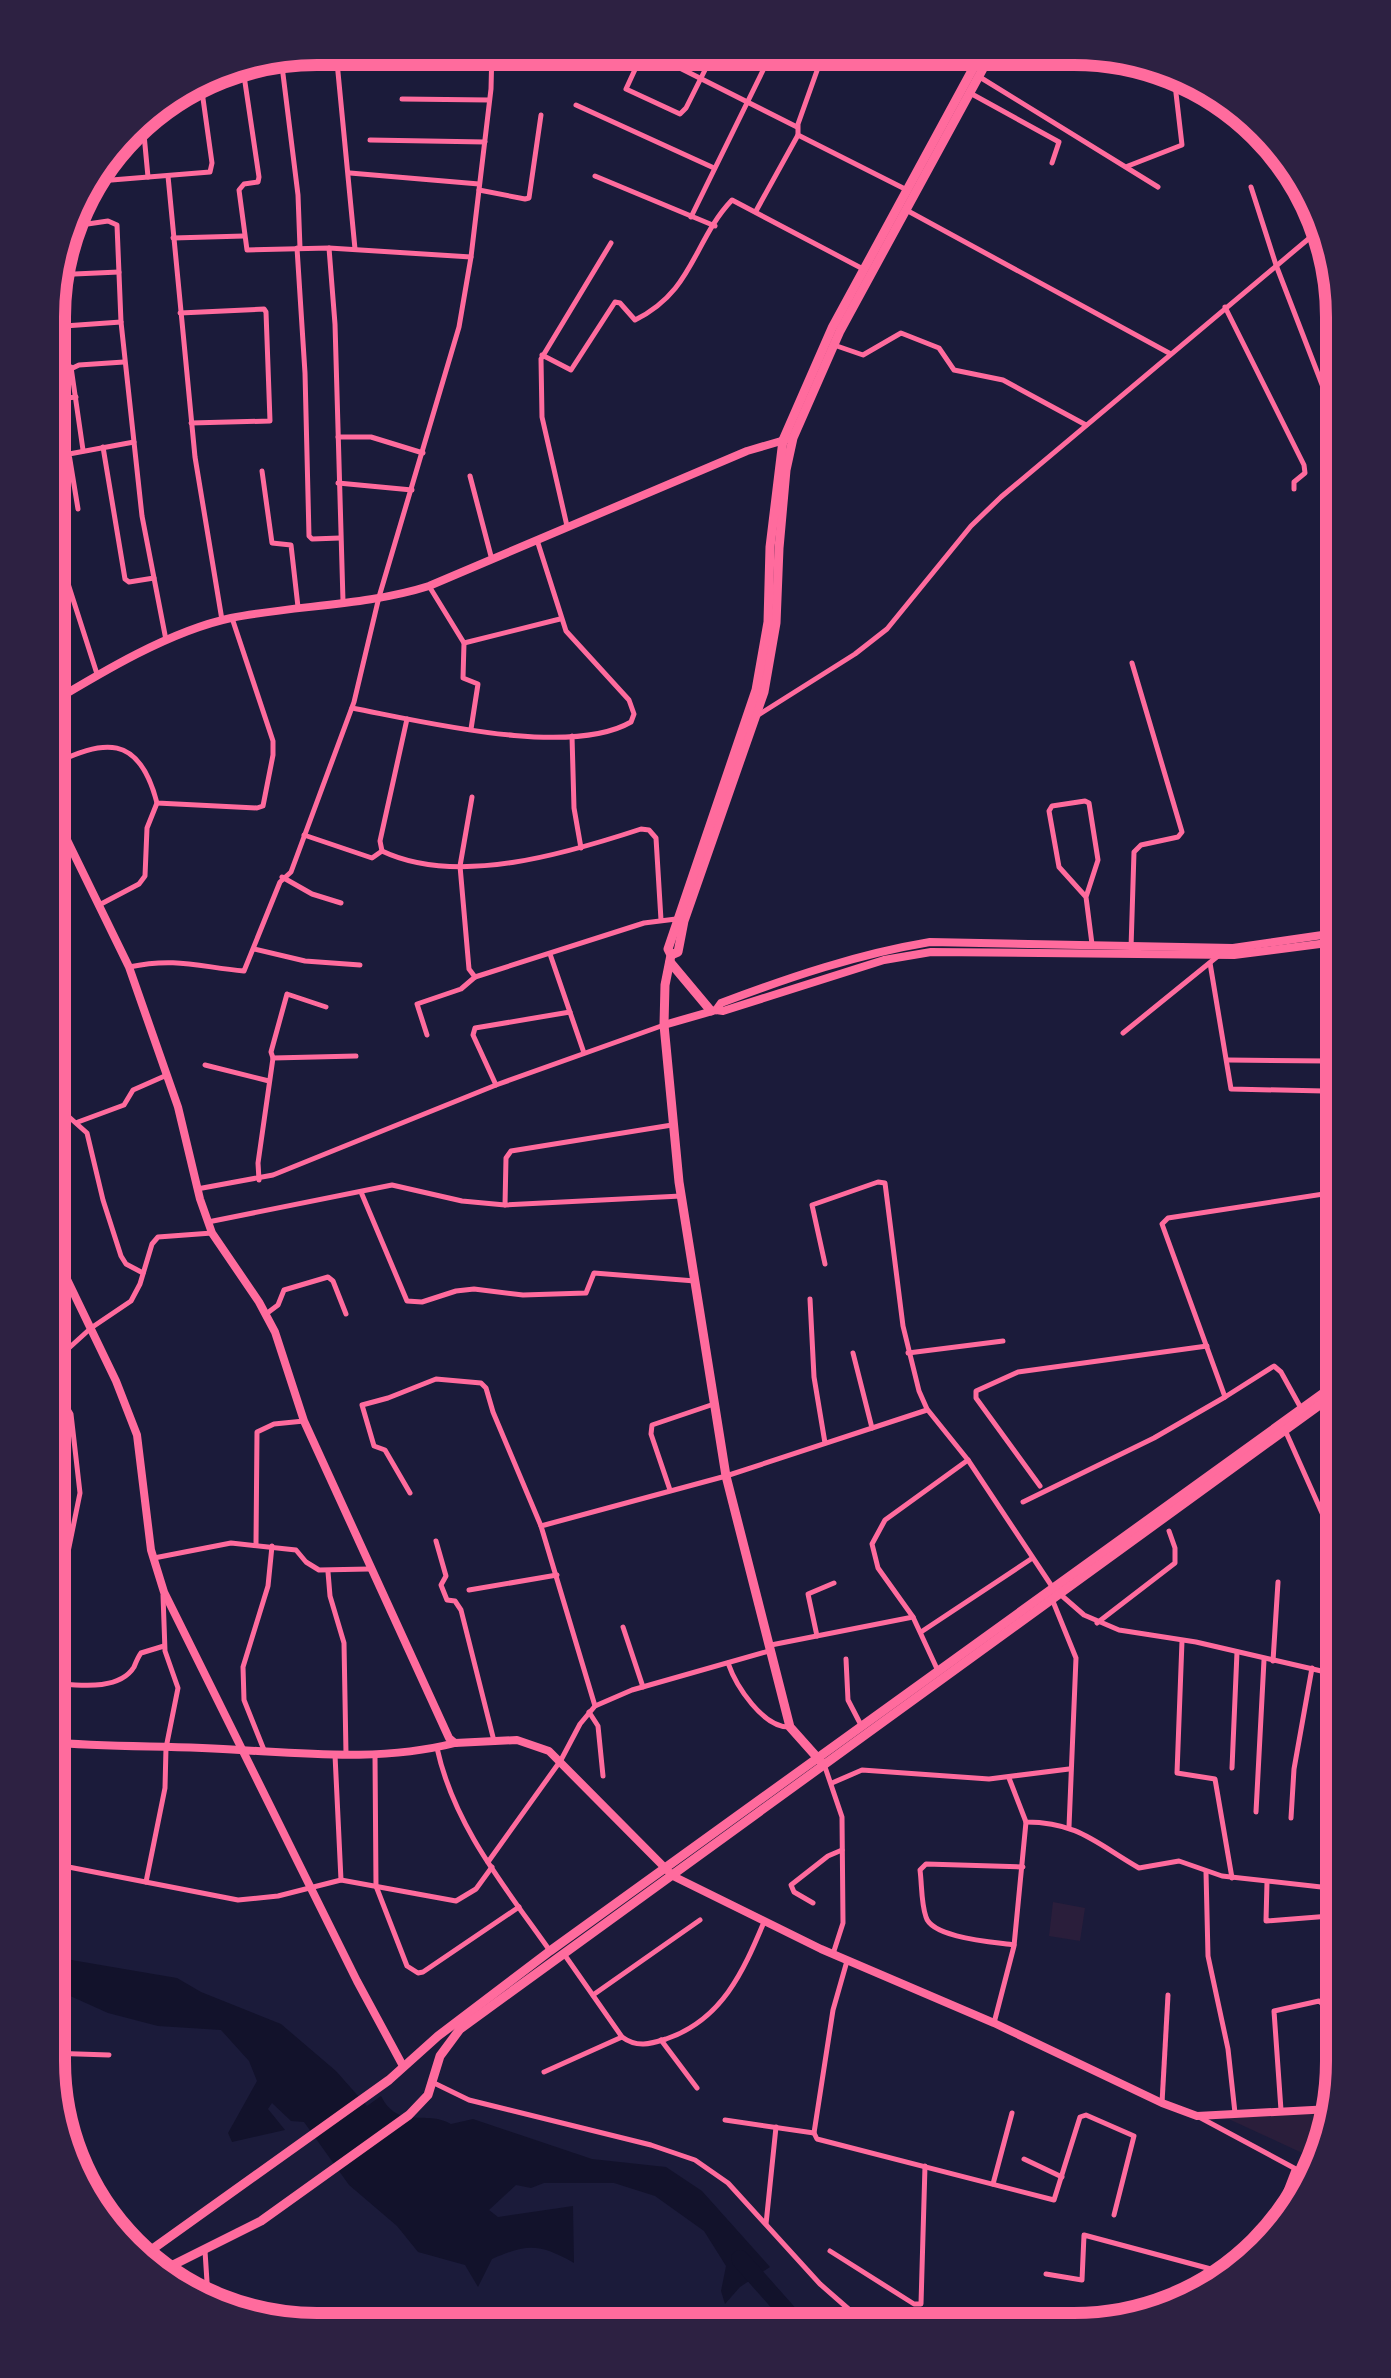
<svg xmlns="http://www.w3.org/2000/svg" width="1391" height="2378" font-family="Lato,sans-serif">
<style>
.green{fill:#2a1e3b}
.water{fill:#12122b}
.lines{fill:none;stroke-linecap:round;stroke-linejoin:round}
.river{stroke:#12122b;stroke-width:18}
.minor{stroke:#ff6b9d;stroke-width:5}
.tertiary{stroke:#ff6b9d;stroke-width:8}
.primary{stroke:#ff6b9d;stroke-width:9}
.rim{fill:none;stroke:#ff6b9d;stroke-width:12}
</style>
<rect width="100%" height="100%" fill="#1b1b3a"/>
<g class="green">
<path d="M1333,254L1343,317V401L1315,268Z"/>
<path d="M1053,1902L1085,1908L1080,1941L1049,1936Z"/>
<path d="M1327,2114H1330L1313,2158L1220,2115Z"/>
</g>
<path class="water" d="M48,1956L177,1978L201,1992L281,2024L336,2071L367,2106L381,2096C399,2131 425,2109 451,2124L473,2119L592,2159L666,2167L702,2191L770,2267L740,2287L725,2304L721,2291L726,2266L704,2231L655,2196L614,2183H544L531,2188L516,2185L489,2210L498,2217L573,2206L574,2263C540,2244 528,2243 492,2259L478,2287L465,2265L418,2252L397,2226L349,2185L304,2122L291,2121L272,2103L268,2109L285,2130L232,2142L228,2133L257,2081L249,2061L221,2030L158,2026L108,2013L48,1986Z"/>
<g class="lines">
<path class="river" d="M740,2259L803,2330"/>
<g class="minor">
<path d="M347,48L337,62L355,249"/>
<path d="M644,50L626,89L680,114L686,108L715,50"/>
<path d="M644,50L797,127"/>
<path d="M824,51L798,124V135L905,189"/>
<path d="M273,56L282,66L298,195L300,248"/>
<path d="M392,56L438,57L445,67L492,63"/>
<path d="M242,62L259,177L258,182L244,184L239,190L247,250L329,248L471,257"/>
<path d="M978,76L1158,187"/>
<path d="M970,93L1059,142L1052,163"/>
<path d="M402,99L489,100"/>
<path d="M576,105L714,168"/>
<path d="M142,113L148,177"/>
<path d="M370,140L485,142"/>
<path d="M1128,166L1182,145L1174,76"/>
<path d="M350,173L479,184"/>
<path d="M168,176L195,457L222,620"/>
<path d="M595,176L715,226"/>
<path d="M87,182L210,172L212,163L200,77"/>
<path d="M1251,187L1276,265L1343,439"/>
<path d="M479,190L525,199L529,198L541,115"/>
<path d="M756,211L798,135"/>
<path d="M908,211L1169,353"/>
<path d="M691,217L773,50"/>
<path d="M67,227L108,221L117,225L121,322L142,516L166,640"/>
<path d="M173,238L244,236"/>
<path d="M297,248L305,373L309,536L312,539L340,538"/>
<path d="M329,248L335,324L343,601"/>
<path d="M52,275L119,272"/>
<path d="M1225,307L1304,465L1305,473L1294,482V489"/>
<path d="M180,313L264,309L266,312L270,421L191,423"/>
<path d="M50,327L121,322"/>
<path d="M834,345L863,355L901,333L939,348L954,370L1003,380L1086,425"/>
<path d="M542,355L571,370L615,302L620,303L635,320C694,291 693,241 732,200L863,269"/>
<path d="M71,367L83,450"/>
<path d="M50,379L79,365L124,362"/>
<path d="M50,400L76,397"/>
<path d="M338,437H371L423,453"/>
<path d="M103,447L125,579L129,582L154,578"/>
<path d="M262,471L272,543L291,545L298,607"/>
<path d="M470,476L492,560"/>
<path d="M49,483L63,568"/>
<path d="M338,483L412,490"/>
<path d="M78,509L69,454L134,442"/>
<path d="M567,526L542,417L541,359L611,243"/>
<path d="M49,575L63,568L97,674"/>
<path d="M429,586L464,643L463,678L478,684L471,729"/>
<path d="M49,636L67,693"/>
<path d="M464,643L560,619"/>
<path d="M352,708C421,721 569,758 631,722L634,714L629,700L566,631L537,540"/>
<path d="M755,717L855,654L887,629L971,526L1001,497L1325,225"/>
<path d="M407,719L380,841L382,851C457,887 568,853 641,829L649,830L656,838L661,920"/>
<path d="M572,736L574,808L581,848"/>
<path d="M49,766C104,739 139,733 157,803L257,808L263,806L273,755V741L232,618"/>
<path d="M472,797L460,866L469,969L475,977L644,923L676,919"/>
<path d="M304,835L372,858L382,851"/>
<path d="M49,845L68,841"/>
<path d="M282,877L312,894L341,903"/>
<path d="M1086,897L1059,867L1049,811L1052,806L1085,801L1089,803L1098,860L1086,897L1092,944"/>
<path d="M101,904L139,884L145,876L147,828L157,803"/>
<path d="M1131,948L1134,852L1141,845L1178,837L1182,832L1132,663"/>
<path d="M254,949L305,961L360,965"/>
<path d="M550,954L584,1053"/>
<path d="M1210,963L1231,1089L1324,1091"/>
<path d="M129,967C176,957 200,967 244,971L280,882L291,872L354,702L379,597L459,327L471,257L491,89L492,49"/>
<path d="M1123,1033L1218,956"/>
<path d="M427,1035L417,1004L461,989L475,977"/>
<path d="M273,1058L271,1052L287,994L326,1007"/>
<path d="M1228,1060L1328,1061"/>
<path d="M205,1065L269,1081"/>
<path d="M49,1074L60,1109L87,1133L103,1200L121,1256L126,1264L143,1273"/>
<path d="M496,1085L473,1035L475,1028L570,1012"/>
<path d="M78,1122L124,1105L133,1090L167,1075"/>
<path d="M259,1180L258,1163L273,1058L356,1056"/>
<path d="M197,1189L273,1175L496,1085L664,1025"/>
<path d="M361,1192L407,1301L422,1302L456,1291L474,1289L523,1295L586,1293L594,1273L695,1281"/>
<path d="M505,1205L506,1158L511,1151L672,1125"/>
<path d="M208,1222L392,1185L462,1201L505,1205L681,1196"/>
<path d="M825,1264L812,1205L878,1182L885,1183L903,1326L919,1391L927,1409L968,1460L1053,1588L1084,1615L1119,1630L1196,1642L1343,1676"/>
<path d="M810,1299L814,1377L825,1443"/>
<path d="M266,1314L278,1305L284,1290L328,1277L333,1281L346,1314"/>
<path d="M853,1353L872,1428"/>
<path d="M908,1353L1003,1341"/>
<path d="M48,1367L91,1328L131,1301L140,1284L152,1244L158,1237L212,1233"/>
<path d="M1302,1410L1281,1372L1274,1366L1225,1397L1162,1224L1168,1218L1343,1191"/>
<path d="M1285,1430L1343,1560"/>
<path d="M1040,1486L976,1398V1391L1018,1372L1207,1346"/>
<path d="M670,1490L651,1434L652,1425L714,1404"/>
<path d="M410,1493L385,1450L374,1446L362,1405L388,1398L436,1379L481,1383L486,1388L493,1412L541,1526"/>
<path d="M1023,1502L1154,1438L1225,1397"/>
<path d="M436,1541L446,1576L441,1585L447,1600L455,1601L461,1610L494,1741"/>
<path d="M256,1544L257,1432L274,1424L304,1421"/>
<path d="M154,1558L231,1543L296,1550L306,1562L319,1570L369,1569"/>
<path d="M328,1572L330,1596L344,1643L346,1754"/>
<path d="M469,1590L557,1575"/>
<path d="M1052,1599L1076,1658L1069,1827"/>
<path d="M48,1609L67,1602V1557L80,1493L71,1414L48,1375"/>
<path d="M1097,1623L1175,1563V1548L1169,1531"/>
<path d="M623,1627L643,1687"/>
<path d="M921,1632L1031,1559"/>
<path d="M817,1636L808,1594L834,1583"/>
<path d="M1182,1641L1177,1773L1215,1779L1232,1878"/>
<path d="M771,1645L913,1617"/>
<path d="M846,1659L848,1700L862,1727"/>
<path d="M1273,1661L1278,1582"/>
<path d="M728,1663C736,1686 763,1728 790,1727"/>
<path d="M938,1671L913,1617L878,1568L872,1544L885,1520L968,1460"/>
<path d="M48,1683C72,1684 118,1693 134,1667C136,1662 138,1657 141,1653L164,1646"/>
<path d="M595,1706L541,1526L726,1476L927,1410"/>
<path d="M589,1712L598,1726L603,1776"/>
<path d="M437,1748C454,1826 505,1887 550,1951"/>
<path d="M264,1750L244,1700L243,1667L268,1586L272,1546"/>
<path d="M335,1755L341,1880"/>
<path d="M375,1755L376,1886L407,1966L418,1973L423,1972L519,1907"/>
<path d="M825,1767L842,1817L843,1923L833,1954"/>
<path d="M1232,1768L1237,1652"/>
<path d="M1009,1778L1026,1822C1078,1822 1097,1844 1139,1868L1179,1861L1222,1876L1339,1889L1335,1834L1337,1793L1343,1791"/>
<path d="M832,1783L862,1770L989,1779L1069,1769"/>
<path d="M1256,1812L1264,1660"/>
<path d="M1291,1818L1294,1769L1312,1668"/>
<path d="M488,1862L561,1760L580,1724L595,1706L632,1690L769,1651"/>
<path d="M48,1863L238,1900L278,1896L341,1880L456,1901L476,1889L492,1867"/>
<path d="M1206,1872L1208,1956L1228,2049L1235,2113"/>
<path d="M146,1882L165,1788L166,1748L178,1688L165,1651L163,1595"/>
<path d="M1267,1882L1266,1921L1343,1915"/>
<path d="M813,1903L794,1892L791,1885L828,1856L842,1850"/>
<path d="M1343,1934L1339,1889H1343"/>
<path d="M1014,1945C994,1942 932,1938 926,1917C921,1903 922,1885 920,1870L926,1864L1023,1867"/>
<path d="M564,1954L622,2037C637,2048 650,2044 666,2039C722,2020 743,1972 764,1922"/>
<path d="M847,1961L833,2010L814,2133L817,2139L1054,2200L1080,2117L1086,2115L1134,2136L1114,2215"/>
<path d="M593,1995L700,1920"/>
<path d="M994,2023L1014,1946L1026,1822"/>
<path d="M661,2040L697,2088"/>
<path d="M48,2053L109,2055"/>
<path d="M544,2072L622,2037"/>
<path d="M434,2083L469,2100L651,2145L695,2160L728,2183L820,2284L852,2312L881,2330"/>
<path d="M1162,2103L1168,1995"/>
<path d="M55,2105H67"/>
<path d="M1281,2110L1274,2011L1319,2001L1324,2005L1330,2109"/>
<path d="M1199,2117L1307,2175"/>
<path d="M725,2120L814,2133"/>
<path d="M1024,2159L1062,2177"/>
<path d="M993,2184L1012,2113"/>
<path d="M766,2224L776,2127"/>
<path d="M1267,2240L1294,2170"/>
<path d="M205,2251L208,2297"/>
<path d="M830,2251L914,2304H921L925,2166"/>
<path d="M1046,2274L1082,2280L1084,2235L1222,2272"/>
<path d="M1153,2310L1166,2312"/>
<path d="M406,2328L410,2316"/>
<path d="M454,2329L457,2316"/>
</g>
<g class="tertiary">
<path d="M49,704C102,672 170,631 231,618C296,605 366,606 429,586L747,451L788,439"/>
<path d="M49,803L129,967L178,1107L200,1199L212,1233L259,1302L275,1332L304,1421L449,1738L455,1743L517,1740L549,1751L673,1876L821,1949L994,2023L1162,2103L1197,2116L1331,2109"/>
<path d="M716,1010L721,1003C790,977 858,954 930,942L1233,948L1343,932"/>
<path d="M664,1025L716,1010L723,1011L884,960L931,952L1234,955L1343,941"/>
<path d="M49,1242L116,1381L137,1435L151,1550L164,1592L357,1981L403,2066"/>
<path d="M48,1742C112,1748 176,1745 240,1750C311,1754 385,1761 455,1743"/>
</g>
<g class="primary">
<path d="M671,955L678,952L684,921L764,692L776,623L779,548L786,470L793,438L840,331L992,52"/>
<path d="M670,962L711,1011"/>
<path d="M823,1764L790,1727L726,1476L679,1182L664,1025L665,985L671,955L668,949L756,690L768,622L770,547L783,440L832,328L982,52"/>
<path d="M140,2258L389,2080L438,2036L550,1951L1343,1379"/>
<path d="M153,2275L261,2221L409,2115L428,2095L440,2056L460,2029L1343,1388"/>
</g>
</g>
<path d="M0 0H1391V2378H0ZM317 65H1074A252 252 0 0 1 1326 317V2061A252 252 0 0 1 1074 2313H317A252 252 0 0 1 65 2061V317A252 252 0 0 1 317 65Z" fill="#2d2142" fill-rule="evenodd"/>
<path class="rim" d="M317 65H1074A252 252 0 0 1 1326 317V2061A252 252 0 0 1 1074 2313H317A252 252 0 0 1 65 2061V317A252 252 0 0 1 317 65Z"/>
</svg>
